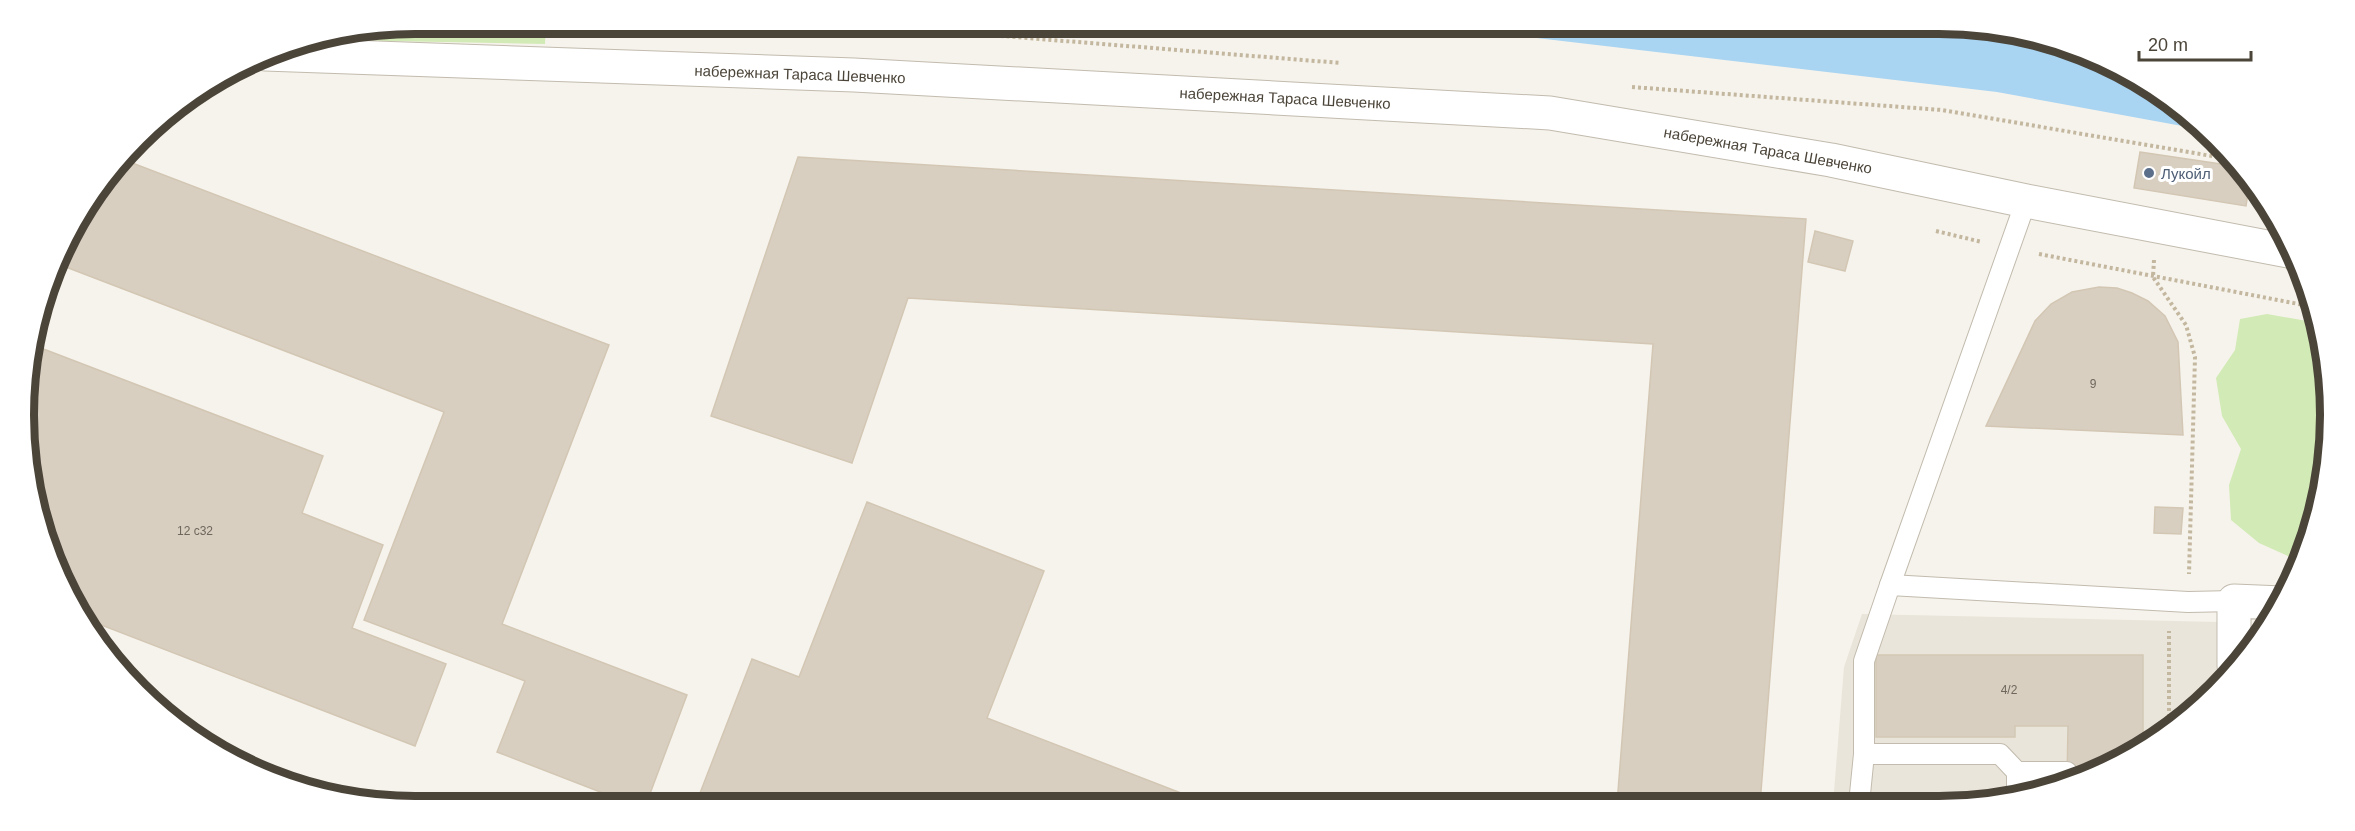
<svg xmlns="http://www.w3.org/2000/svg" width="2355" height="831" font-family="Helvetica,sans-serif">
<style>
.residential{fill:#eae5da}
.green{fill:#d2eab5}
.water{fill:#a9d4f2}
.building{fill:#d8cfc1;stroke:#d3c7b4;stroke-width:1.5}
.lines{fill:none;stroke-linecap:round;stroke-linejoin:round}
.lane-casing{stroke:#c2bbae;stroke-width:22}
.street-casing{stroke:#c2bbae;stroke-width:35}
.path{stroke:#c4b79f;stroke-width:4;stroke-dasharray:3 3;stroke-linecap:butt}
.lane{stroke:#fff;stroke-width:20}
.street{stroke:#fff;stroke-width:33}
.service-dot{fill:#5c6f8a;stroke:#fff;stroke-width:2}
.labels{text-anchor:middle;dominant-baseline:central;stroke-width:6;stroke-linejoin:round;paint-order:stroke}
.number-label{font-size:12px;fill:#6e675b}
.street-label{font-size:15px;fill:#4b4439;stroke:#fff}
.service-label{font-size:15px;fill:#4e5e75;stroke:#fff;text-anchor:start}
.rim{fill:none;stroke:#4b4439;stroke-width:8}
</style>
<rect width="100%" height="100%" fill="#f6f3ec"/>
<path class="residential" d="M1862,614L2219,622V684L2198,710L2112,767L1991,804H1833L1844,667Z"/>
<g class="green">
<path d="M416,24H546L545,44L334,40Z"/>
<path d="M2267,314L2318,323L2328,364L2330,441L2318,516L2299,561L2259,543L2231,520L2229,485L2241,449L2222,416L2216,378L2235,350L2240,319Z"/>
</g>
<path class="water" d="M1417,24H1939L2040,37L2112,64L2178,105L2204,130L1997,92Z"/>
<g class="building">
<path d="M2140,152L2241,167L2250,180L2246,206L2134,188Z"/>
<path d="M798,157L1806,219L1760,804H1617L1653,344L908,298L852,463L711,416Z"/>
<path d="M127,161L609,345L502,624L687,695L645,807H639L497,752L525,681L364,620L444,412L58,264L65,242Z"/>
<path d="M1815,231L1853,241L1845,271L1808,262Z"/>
<path d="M2099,287L2117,288L2132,293L2148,301L2165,316L2178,342L2183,435L1986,426L2035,321L2051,304L2072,292Z"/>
<path d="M33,345L323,456L302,513L383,545L352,628L446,664L415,746L83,618L37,516L27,365Z"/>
<path d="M867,502L1044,571L987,718L1212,805L695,806L752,659L799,677Z"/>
<path d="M2155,507L2183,508L2181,534L2154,533Z"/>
<path d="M1876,655H2143V746L2112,767L2067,780L2068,726H2015V737H1876Z"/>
</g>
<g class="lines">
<defs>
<g id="lane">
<path d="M1890,585L2026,201"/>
<path d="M1864,754H2000L2017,772"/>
<path d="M2017,796V772H2067"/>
<path d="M1859,804L1864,754V661L1890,585L2188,602L2234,601"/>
</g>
<g id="street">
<path d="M265,54L854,75L1550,113L1831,160L2026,201L2293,252"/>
<path d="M2234,666V601L2282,603"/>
</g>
</defs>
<use href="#lane" class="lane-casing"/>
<use href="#street" class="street-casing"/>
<g class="path">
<path d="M851,24L1341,63"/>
<path d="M1632,87L1942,110L2235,160"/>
<path d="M1936,231L1982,242"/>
<path d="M2039,254L2314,307"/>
<path d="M2154,260L2153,277L2186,325L2195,357L2189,574"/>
<path d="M2169,729V631"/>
</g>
<use href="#lane" class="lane"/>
<use href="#street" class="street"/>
</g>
<circle class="service-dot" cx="2149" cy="173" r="6"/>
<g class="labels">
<g class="number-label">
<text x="2093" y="384">9</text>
<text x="195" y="531">12 с32</text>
<text x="2009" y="690">4/2</text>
</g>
<g class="street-label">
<text transform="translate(800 74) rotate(2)">набережная Тараса Шевченко</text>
<text transform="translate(1285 98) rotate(3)">набережная Тараса Шевченко</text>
<text transform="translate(1768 150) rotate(10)">набережная Тараса Шевченко</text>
</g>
<g class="service-label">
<text x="2161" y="173">Лукойл</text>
</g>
</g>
<path d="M0 0H2355V831H0ZM415 34H1939A381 381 0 0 1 2320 415V415A381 381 0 0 1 1939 796H415A381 381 0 0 1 34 415V415A381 381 0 0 1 415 34Z" fill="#fff" fill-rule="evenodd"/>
<path class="rim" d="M415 34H1939A381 381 0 0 1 2320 415V415A381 381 0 0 1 1939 796H415A381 381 0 0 1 34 415V415A381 381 0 0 1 415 34Z"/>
<path d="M2139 51v9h112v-9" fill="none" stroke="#4b4439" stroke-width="3"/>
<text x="2148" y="51" font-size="18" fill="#4b4439" stroke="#ffffff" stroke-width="4.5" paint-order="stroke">20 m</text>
</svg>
